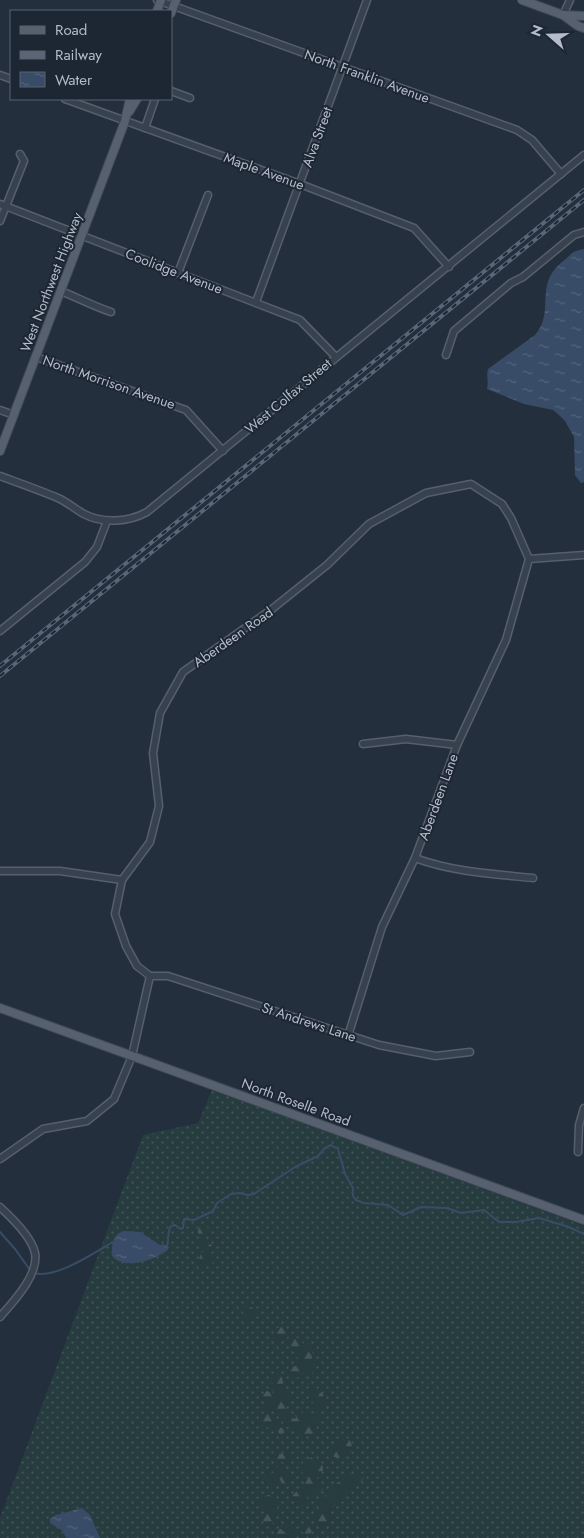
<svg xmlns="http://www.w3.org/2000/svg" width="584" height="1538" font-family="Jost,sans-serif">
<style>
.grass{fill:url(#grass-dots)}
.forest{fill:url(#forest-firs)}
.water{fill:url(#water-ripples)}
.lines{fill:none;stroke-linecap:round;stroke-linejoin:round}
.stream{stroke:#394c67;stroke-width:2}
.minor-casing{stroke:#565f6c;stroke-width:9}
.major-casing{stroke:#414a57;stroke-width:10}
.minor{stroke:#38414e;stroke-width:6}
.major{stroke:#56606e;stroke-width:8}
.rail-casing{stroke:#5a6575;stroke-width:4}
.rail{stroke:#1d2633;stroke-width:2;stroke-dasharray:5.5;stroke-linecap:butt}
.labels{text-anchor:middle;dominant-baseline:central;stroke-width:4;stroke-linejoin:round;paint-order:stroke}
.street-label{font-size:14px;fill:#b4bcc9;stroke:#1d2633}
</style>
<defs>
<pattern id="grass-dots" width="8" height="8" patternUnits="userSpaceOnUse" patternTransform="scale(1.25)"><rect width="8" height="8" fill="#263c3f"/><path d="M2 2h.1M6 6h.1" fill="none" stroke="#435659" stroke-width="1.8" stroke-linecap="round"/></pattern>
<pattern id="forest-firs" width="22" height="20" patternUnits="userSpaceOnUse" patternTransform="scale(1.25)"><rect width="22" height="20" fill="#263c3f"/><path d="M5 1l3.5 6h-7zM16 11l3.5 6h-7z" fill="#435659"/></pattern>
<pattern id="water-ripples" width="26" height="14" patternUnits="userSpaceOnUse" patternTransform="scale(1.25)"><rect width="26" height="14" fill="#394c67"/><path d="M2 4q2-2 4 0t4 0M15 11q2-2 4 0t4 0" fill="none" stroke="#53647b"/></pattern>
</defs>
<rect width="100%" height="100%" fill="#242f3e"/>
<path class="grass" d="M212,1090L584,1226V1538H0V1518L143,1135L198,1123Z"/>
<g class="forest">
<path d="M201,1226H205L208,1228L209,1232L206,1237L207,1243L212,1245L210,1251L215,1257L213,1262L209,1266L201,1264L199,1259L201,1253L206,1250L205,1245L201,1244L199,1242L201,1237L198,1234V1230Z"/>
<path d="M249,1306C254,1308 257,1314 255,1319L250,1322L245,1320L243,1312L245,1307Z"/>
<circle cx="281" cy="1334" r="7"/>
<path d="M293,1338L301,1339L303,1344L308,1345L313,1349L312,1359L316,1366L313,1373L307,1375L302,1373L299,1377L295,1378L290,1376L289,1371L291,1367L295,1366L299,1367L301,1361L297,1357L296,1351C289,1349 287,1342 293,1338Z"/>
<path d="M275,1372L279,1373L282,1376L283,1385L282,1389L291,1400L289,1405L285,1406L287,1412L285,1416C280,1415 274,1410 267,1410L265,1406L266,1403L263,1399V1395L266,1391L275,1393L276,1388L270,1380L271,1375Z"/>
<path d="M310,1386L316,1387L318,1391L323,1394L324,1405L321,1410H316L313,1407L312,1396L309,1395L307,1391Z"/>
<path d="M305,1411L309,1415L315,1412L319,1415L318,1420L314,1422L315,1430L312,1434C307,1436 301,1434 296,1433L291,1427H286L283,1424V1419L286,1416H291L294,1419L296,1418L295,1413L300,1414Z"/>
<path d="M263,1413C268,1413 274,1419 279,1422L280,1427L285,1429L284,1433L280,1435C279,1433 278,1431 276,1430C270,1425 264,1431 261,1422L264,1417Z"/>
<path d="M347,1438C350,1439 353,1446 352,1450L338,1458L334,1457L332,1453L329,1451V1448Z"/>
<path d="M273,1453L276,1455L279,1453L282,1454L288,1453L292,1457V1461L289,1464H285L281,1460L272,1457L271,1454Z"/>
<path d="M303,1456L306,1459C316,1455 324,1460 323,1471L317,1478L322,1483L323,1489L318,1495H308L306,1503L299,1505L294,1502L293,1495L297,1491H304V1485L308,1479L302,1472L303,1462L300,1458Z"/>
<path d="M278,1467L282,1468L284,1473L290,1475V1482L285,1484L281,1482L280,1479H277L273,1485L266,1484C262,1478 266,1472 273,1473L274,1469Z"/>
<path d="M358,1472L363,1476L362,1481L348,1489L347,1494L343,1498L337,1499C331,1496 329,1490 333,1485L339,1482L342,1477L353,1475Z"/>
<path d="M268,1495L276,1497C281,1503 279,1510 273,1513L275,1517L274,1522L269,1525L265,1524L262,1520L263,1516L265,1513L260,1505L262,1498Z"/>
<circle cx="328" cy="1502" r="7"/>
<circle cx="322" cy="1519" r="8"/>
<circle cx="307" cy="1528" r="6"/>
<path d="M292,1524L296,1527L294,1533L296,1538H278L275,1536V1532L276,1529H281L284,1532L288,1525Z"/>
</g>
<g class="water">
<path d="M584,249V482L581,483L575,475L574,437L565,421L558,414L553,410L524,404L487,389C489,382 486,376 488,369L535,335C556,311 533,286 562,262C573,254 569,252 584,249Z"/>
<path d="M124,1231L140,1232L160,1245L163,1244L167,1246L168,1250C154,1260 126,1271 112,1256C112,1245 112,1234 124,1231Z"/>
<path d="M82,1508L90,1515L100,1538H66L63,1531L50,1523V1519L56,1515Z"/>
</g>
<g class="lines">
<g class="stream">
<path d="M0,1232L15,1249L30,1270"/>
<path d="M167,1246C169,1239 167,1232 171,1226L175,1225L181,1229L183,1228L184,1219L194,1220L213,1211L217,1203L231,1194L239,1193L248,1195L254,1194L295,1167L318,1156L325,1148L331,1145L338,1149L345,1174L353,1188V1196L356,1200L364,1203L388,1205L403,1215L421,1207L447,1208L461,1213L484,1210L499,1222H516L539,1218L569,1227L584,1234"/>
<path d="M34,1273C56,1279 94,1253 113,1242"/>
</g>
<defs>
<g id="minor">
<path d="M157,0L517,130L532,140L561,174"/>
<path d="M563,15L570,0"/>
<path d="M0,75L11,79"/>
<path d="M171,91L190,98"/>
<path d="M65,99L300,184L414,228L449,267"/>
<path d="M145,128L155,99"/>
<path d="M0,204L300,320L335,356"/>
<path d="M0,221L24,161L20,154"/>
<path d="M178,273L208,195"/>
<path d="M61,291C78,298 93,306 111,312"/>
<path d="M256,302L367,0"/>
<path d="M446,355L454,331L511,283L523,277L574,235L584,232"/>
<path d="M36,357L186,410L223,451"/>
<path d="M0,410L14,415"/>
<path d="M0,476C19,483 39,490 58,498C67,502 75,509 84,514C103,524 129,522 147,512C292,393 438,274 584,155"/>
<path d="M529,559L584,555"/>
<path d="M0,631L85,562L97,547L107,521"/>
<path d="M363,744L406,739L457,745"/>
<path d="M415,858C453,872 493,874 533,878"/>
<path d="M0,871H60L122,880"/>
<path d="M150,976H168L379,1045L436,1056L470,1052"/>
<path d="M348,1036L382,927L415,858L457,745L506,640L529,559"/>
<path d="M578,1152L579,1125L584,1108"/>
<path d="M0,1159L43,1129L87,1121L114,1099L132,1056L150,976L137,966L126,946L115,914L122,880L150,842L159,806L153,753L160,713L183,672L272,609L327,565L369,524L426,493L471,484L502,504L511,518L529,559"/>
<path d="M0,1207C12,1218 32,1238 35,1253C39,1275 13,1302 0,1317"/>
</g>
<g id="major">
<path d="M522,0L563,15L578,26L584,28"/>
<path d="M157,11L161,0"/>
<path d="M171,13L176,0"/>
<path d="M563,15L584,16"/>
<path d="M129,112L137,99"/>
<path d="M0,451L125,121L130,99"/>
<path d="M0,1008L584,1220"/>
</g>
</defs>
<use href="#minor" class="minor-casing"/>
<use href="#major" class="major-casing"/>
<use href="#minor" class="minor"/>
<use href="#major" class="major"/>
<defs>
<g id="rail">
<path d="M0,666L584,190"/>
<path d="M0,676L584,200"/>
</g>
</defs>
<use href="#rail" class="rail-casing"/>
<use href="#rail" class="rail"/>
</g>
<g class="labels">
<g class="street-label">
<text transform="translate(367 76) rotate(20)">North Franklin Avenue</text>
<text transform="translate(317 137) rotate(-70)">Alva Street</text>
<text transform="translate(264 171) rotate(20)">Maple Avenue</text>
<text transform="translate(174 271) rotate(21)">Coolidge Avenue</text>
<text transform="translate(51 282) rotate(-69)">West Northwest Highway</text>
<text transform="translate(109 382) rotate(19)">North Morrison Avenue</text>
<text transform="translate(288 396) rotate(-40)">West Colfax Street</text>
<text transform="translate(233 637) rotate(-35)">Aberdeen Road</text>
<text transform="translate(438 797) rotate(-70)">Aberdeen Lane</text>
<text transform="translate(309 1022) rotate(18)">St Andrews Lane</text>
<text transform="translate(296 1102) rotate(20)">North Roselle Road</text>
</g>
</g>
<rect x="10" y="10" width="162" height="90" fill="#1d2633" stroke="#59626f"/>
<rect x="20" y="26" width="25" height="8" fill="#56606e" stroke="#59626f"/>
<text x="55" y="35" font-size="15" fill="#b4bcc9">Road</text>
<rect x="20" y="51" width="25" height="8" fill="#5a6575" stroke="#59626f"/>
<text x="55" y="60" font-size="15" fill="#b4bcc9">Railway</text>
<rect x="20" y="72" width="25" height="15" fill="url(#water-ripples)" stroke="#59626f"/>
<text x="55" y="85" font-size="15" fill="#b4bcc9">Water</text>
<g transform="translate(549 35) rotate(290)" stroke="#1d2633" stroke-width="4" paint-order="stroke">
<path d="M0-4L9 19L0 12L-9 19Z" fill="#b4bcc9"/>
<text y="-8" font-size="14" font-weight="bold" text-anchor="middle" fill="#b4bcc9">N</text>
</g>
</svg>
